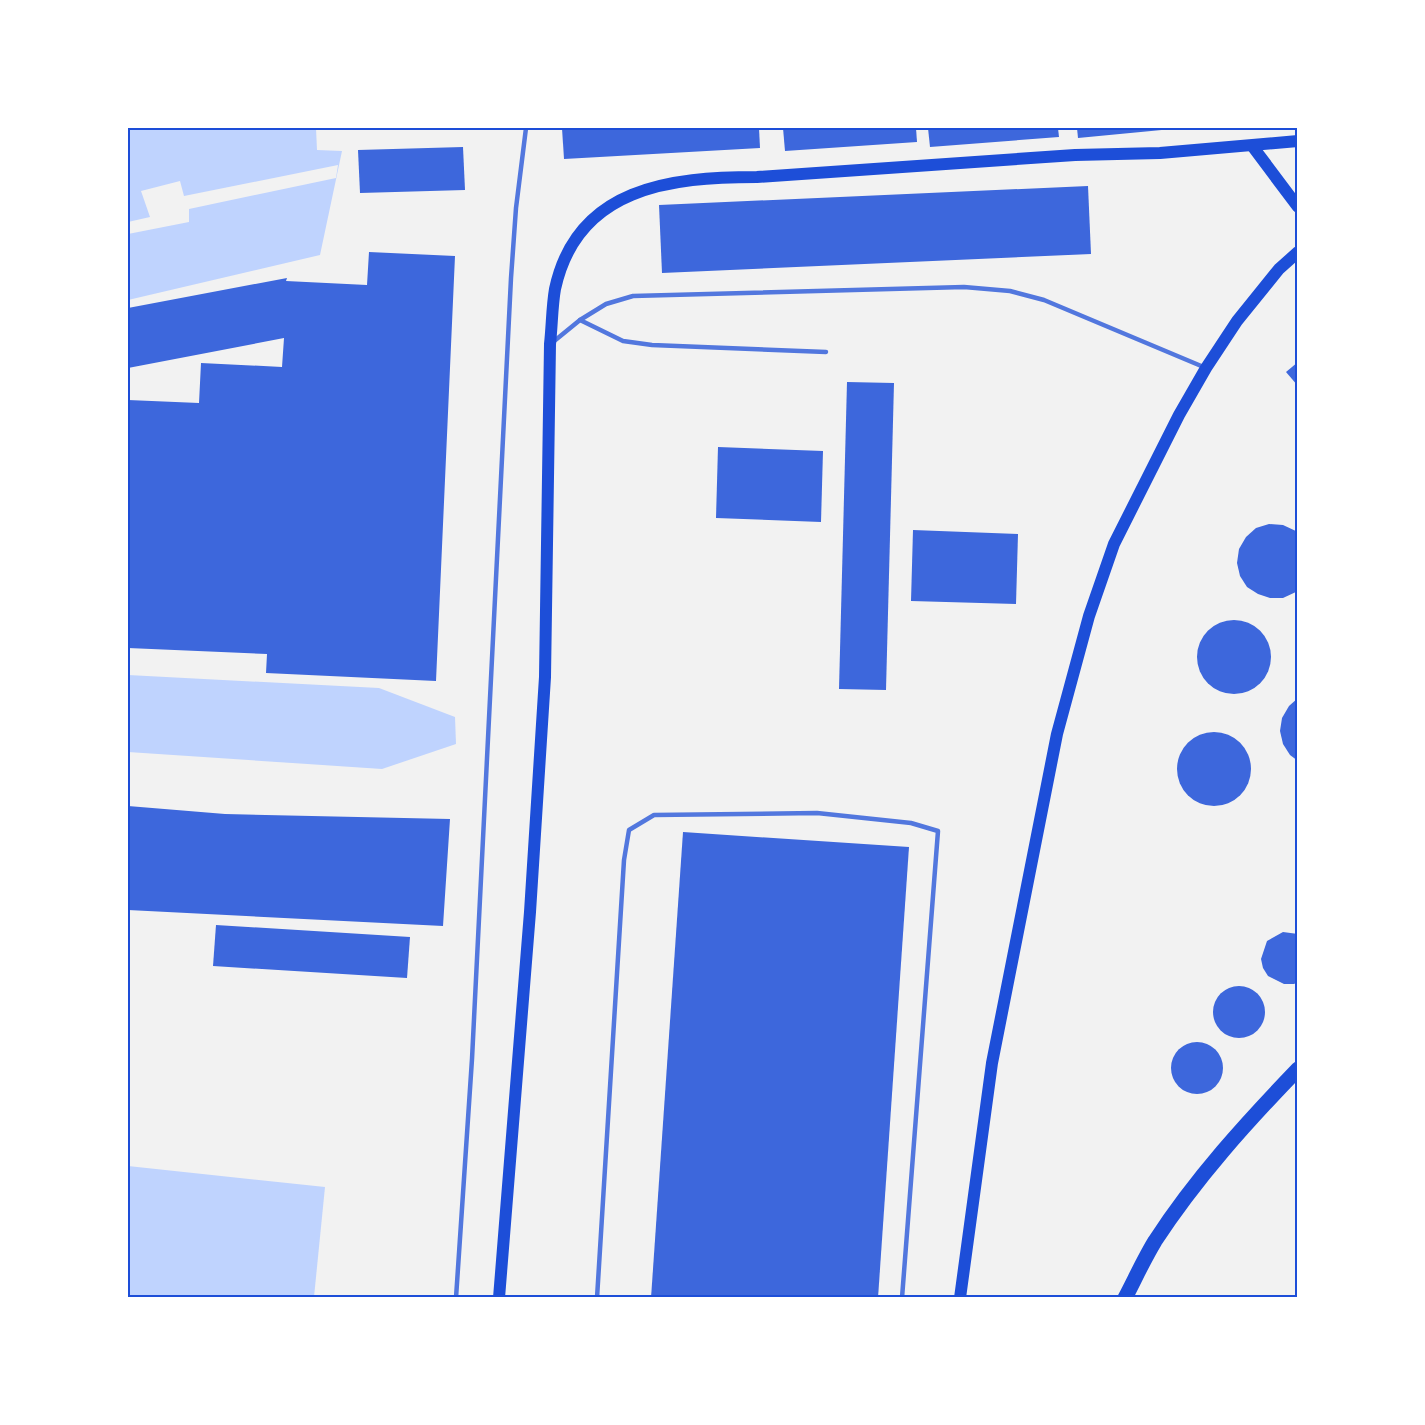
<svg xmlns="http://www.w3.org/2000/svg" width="1425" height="1425" font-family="Cabin,sans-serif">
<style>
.water{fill:#bfd3fe}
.pier{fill:#f2f2f2}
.building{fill:#3d67dc}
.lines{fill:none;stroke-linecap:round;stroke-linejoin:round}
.service{stroke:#5277de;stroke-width:4.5}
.secondary{stroke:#1d4ed8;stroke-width:12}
.primary{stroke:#1d4ed8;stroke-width:15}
.neatline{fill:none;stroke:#1d4ed8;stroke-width:2}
</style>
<rect width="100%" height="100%" fill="#f2f2f2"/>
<g class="water">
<path d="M128,128H316L317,150L342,151L320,255L128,300Z"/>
<path d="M128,675L379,688L455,717L456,744L382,769L128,752Z"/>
<path d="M128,1166L325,1187L314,1297H128Z"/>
</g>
<path class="pier" d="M338,165L336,178L189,209V222L128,234V222L150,217L141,191L180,181L184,196Z"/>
<g class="building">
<path d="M562,128H759L760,148L564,159Z"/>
<path d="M783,128H916L917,142L785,151Z"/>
<path d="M928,128H1058L1059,137L930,147Z"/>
<path d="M1077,128H1172V129L1078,138Z"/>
<path d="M463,147L465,190L360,193L358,150Z"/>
<path d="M1088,186L1091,254L662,273L659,205Z"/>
<path d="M369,252L455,256L436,681L266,673L267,654L128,648V400L199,403L201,363L282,367L284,338L128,368V308L287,278L286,281L367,285Z"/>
<path d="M1298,362V386L1286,372Z"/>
<path d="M847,382L894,383L886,690L839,689Z"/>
<path d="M718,447L823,451L821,522L716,518Z"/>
<path d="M1269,524L1283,525L1298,532V591L1283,598H1270L1258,594L1247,587L1240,576L1237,563L1239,549L1246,537L1256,528Z"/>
<path d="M913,530L1018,534L1016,604L911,601Z"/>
<circle cx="1234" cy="657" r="37"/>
<path d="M1298,698V761L1290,755L1283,744L1280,731L1282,718L1289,706Z"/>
<circle cx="1214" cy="769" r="37"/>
<path d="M128,806L225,814L450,819L443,926L128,910Z"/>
<path d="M683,832L909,847L878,1298H651Z"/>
<path d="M216,925L410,937L407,978L213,966Z"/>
<path d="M1283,932L1298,934V982L1294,984H1284L1268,976L1263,968L1261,959L1267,941Z"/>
<circle cx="1239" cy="1012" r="26"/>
<circle cx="1197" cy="1068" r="26"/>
</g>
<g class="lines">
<g class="service">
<path d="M580,320L623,341L652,345L826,352"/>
<path d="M553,342L580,320L606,304L633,296L964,287L1010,291L1044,300L1206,368"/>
<path d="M456,1298L472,1059L511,278L516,208L526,128"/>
<path d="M597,1298L624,860L629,830L654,815L817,813L911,823L938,831L902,1298"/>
</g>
<g class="secondary">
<path d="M1253,147L1298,207"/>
<path d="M499,1298L530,912L545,677L550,344C552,326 552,306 555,289C577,187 671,177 757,177L1075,155L1160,153L1298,141"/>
<path d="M960,1298L992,1063L1057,734L1089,616L1114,544L1179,415L1206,368L1237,321L1279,269L1298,252"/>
</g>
<path class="primary" d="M1125,1298C1135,1279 1144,1259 1155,1241C1196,1178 1246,1123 1298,1069"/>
</g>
<rect width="1425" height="1425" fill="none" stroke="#ffffff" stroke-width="258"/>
<rect x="129" y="129" width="1167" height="1167" class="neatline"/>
</svg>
